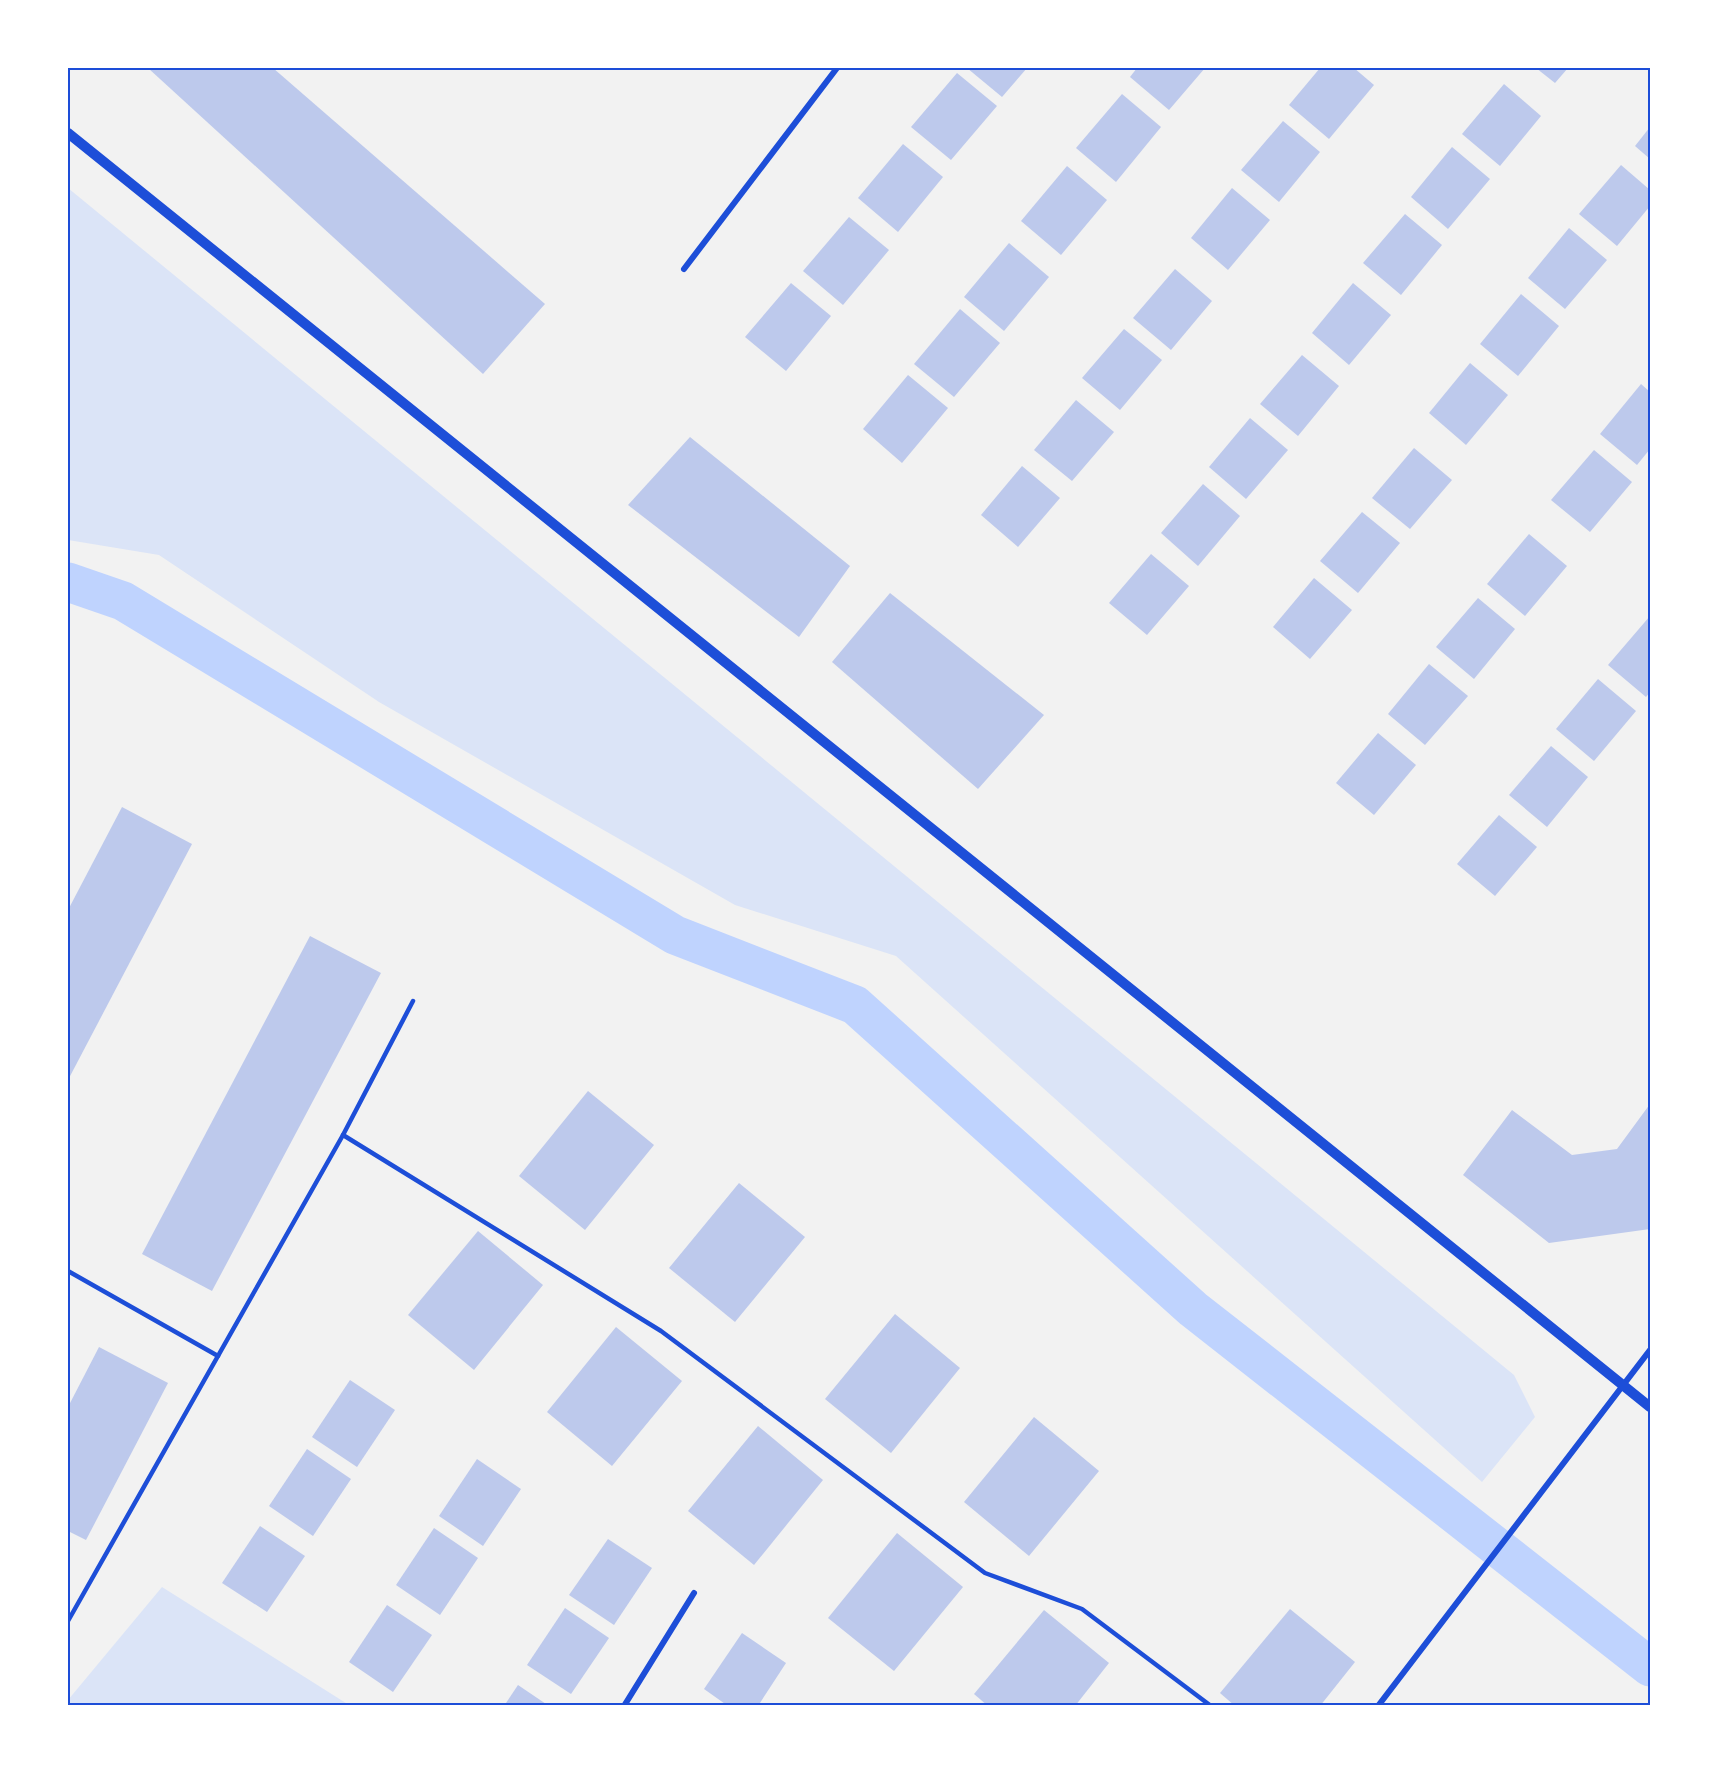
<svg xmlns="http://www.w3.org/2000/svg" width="1718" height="1773" font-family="Montserrat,sans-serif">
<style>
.green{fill:#dbe4f7}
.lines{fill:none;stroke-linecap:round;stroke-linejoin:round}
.canal{stroke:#bfd3fe;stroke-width:39}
.building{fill:#bdc9ec}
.service{stroke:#1d4ed8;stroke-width:4.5}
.minor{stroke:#1d4ed8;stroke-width:6}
.tertiary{stroke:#1d4ed8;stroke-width:10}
.neatline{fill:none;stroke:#1d4ed8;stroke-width:2}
</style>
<rect width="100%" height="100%" fill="#f2f2f2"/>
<g class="green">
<path d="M68,188L1514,1375L1535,1417L1482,1482L896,956L735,905L379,702L159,555L68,540Z"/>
<path d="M162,1587L349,1705H68V1700Z"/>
</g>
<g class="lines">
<path class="canal" d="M68,582L123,601L675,935L855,1005L1193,1309L1650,1667"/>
</g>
<g class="building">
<path d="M148,68H273L545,304L483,374Z"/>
<path d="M967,68H1027L1002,97Z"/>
<path d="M1137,68H1205L1169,110L1130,77Z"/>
<path d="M1320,68H1354L1374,85L1329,139L1289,105Z"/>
<path d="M1536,68H1568L1555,83Z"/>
<path d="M957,73L997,106L951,160L911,127Z"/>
<path d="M1504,84L1541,116L1500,166L1462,134Z"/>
<path d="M1122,94L1161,127L1116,182L1076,148Z"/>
<path d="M1283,121L1320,152L1279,202L1241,170Z"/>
<path d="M1650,127V159L1635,146Z"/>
<path d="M903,144L943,177L898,232L858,198Z"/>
<path d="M1452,147L1490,179L1448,229L1411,197Z"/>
<path d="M1621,165L1650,190V206L1617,246L1579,214Z"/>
<path d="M1067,166L1107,200L1061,255L1021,221Z"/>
<path d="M1232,188L1270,220L1228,270L1191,238Z"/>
<path d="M1405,214L1442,245L1401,295L1363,263Z"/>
<path d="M849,217L889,250L843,305L803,271Z"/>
<path d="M1569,228L1607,260L1565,309L1528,278Z"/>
<path d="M1009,243L1049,277L1004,331L964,297Z"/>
<path d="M1175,269L1212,301L1171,350L1133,318Z"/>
<path d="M791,283L831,316L786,371L745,337Z"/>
<path d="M1353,283L1391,315L1349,365L1312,333Z"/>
<path d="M1521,294L1559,326L1518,376L1480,344Z"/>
<path d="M960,309L1000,343L954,397L914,364Z"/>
<path d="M1124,329L1162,360L1120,410L1082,378Z"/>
<path d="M1302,355L1339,386L1298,436L1260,404Z"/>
<path d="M1470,363L1508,395L1466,445L1429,413Z"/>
<path d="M908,375L948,408L902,463L863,429Z"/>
<path d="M1641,384L1650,392V449L1637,465L1600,434Z"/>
<path d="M1076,400L1114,432L1072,481L1034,450Z"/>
<path d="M1250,418L1288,450L1246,499L1209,467Z"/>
<path d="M690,437L850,566L799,637L628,505Z"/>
<path d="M1414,448L1452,480L1410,529L1372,498Z"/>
<path d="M1594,450L1632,482L1590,532L1551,500Z"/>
<path d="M1022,466L1060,498L1018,547L981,515Z"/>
<path d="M1203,484L1240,516L1198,566L1161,533Z"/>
<path d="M1362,512L1400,543L1358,593L1320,561Z"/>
<path d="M1529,534L1567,566L1525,616L1487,584Z"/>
<path d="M1151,554L1189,586L1147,635L1109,603Z"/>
<path d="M1314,578L1352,610L1310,659L1273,627Z"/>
<path d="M890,593L1044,715L978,789L832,662Z"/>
<path d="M1478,598L1515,629L1474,679L1436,647Z"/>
<path d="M1650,616V692L1646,697L1608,665Z"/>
<path d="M1429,664L1468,696L1425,745L1388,714Z"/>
<path d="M1598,679L1636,711L1594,761L1556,729Z"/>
<path d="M1378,733L1416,765L1374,815L1336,783Z"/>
<path d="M1551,746L1588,777L1547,827L1509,795Z"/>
<path d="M122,807L192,844L68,1080V910Z"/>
<path d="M1499,815L1537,847L1495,896L1457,864Z"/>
<path d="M310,936L381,973L212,1291L142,1254Z"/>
<path d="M588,1091L654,1145L585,1230L519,1176Z"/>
<path d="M1650,1104V1229L1549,1243L1463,1175L1512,1110L1572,1155L1617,1149Z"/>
<path d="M739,1183L805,1237L735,1322L669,1268Z"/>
<path d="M478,1231L543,1285L474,1370L408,1315Z"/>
<path d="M895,1314L960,1368L891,1453L825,1399Z"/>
<path d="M616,1327L682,1381L612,1466L547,1412Z"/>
<path d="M99,1347L168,1383L86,1540L68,1531V1407Z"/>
<path d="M350,1380L395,1410L357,1467L312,1437Z"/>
<path d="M1034,1417L1099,1471L1029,1556L964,1502Z"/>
<path d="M758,1426L823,1480L754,1565L688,1511Z"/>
<path d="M307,1449L351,1479L313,1536L269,1506Z"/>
<path d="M477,1459L521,1489L483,1546L439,1516Z"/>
<path d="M260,1526L305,1556L267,1612L222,1583Z"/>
<path d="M434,1528L478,1558L440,1615L396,1585Z"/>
<path d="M897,1533L963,1587L894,1671L828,1618Z"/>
<path d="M608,1539L652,1568L614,1625L569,1595Z"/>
<path d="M387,1605L432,1635L393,1692L349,1662Z"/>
<path d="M565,1608L609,1638L571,1694L527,1665Z"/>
<path d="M1290,1609L1355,1662L1320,1706H1235L1220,1693Z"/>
<path d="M1044,1610L1109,1663L1075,1706H988L974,1694Z"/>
<path d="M742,1633L786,1663L758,1706H728L704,1689Z"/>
<path d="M518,1685L549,1706H504Z"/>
</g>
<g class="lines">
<g class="service">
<path d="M343,1135L661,1331L985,1573L1082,1609L1211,1706"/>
<path d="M68,1271L218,1356"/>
<path d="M68,1621L343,1135L413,1001"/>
</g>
<g class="minor">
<path d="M684,269L837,68"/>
<path d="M624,1706L694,1593"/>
<path d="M1378,1706L1650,1350"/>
</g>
<path class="tertiary" d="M68,133L1650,1407"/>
</g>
<rect width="1718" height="1773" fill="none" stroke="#ffffff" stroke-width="138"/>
<rect x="69" y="69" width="1580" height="1635" class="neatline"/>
</svg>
